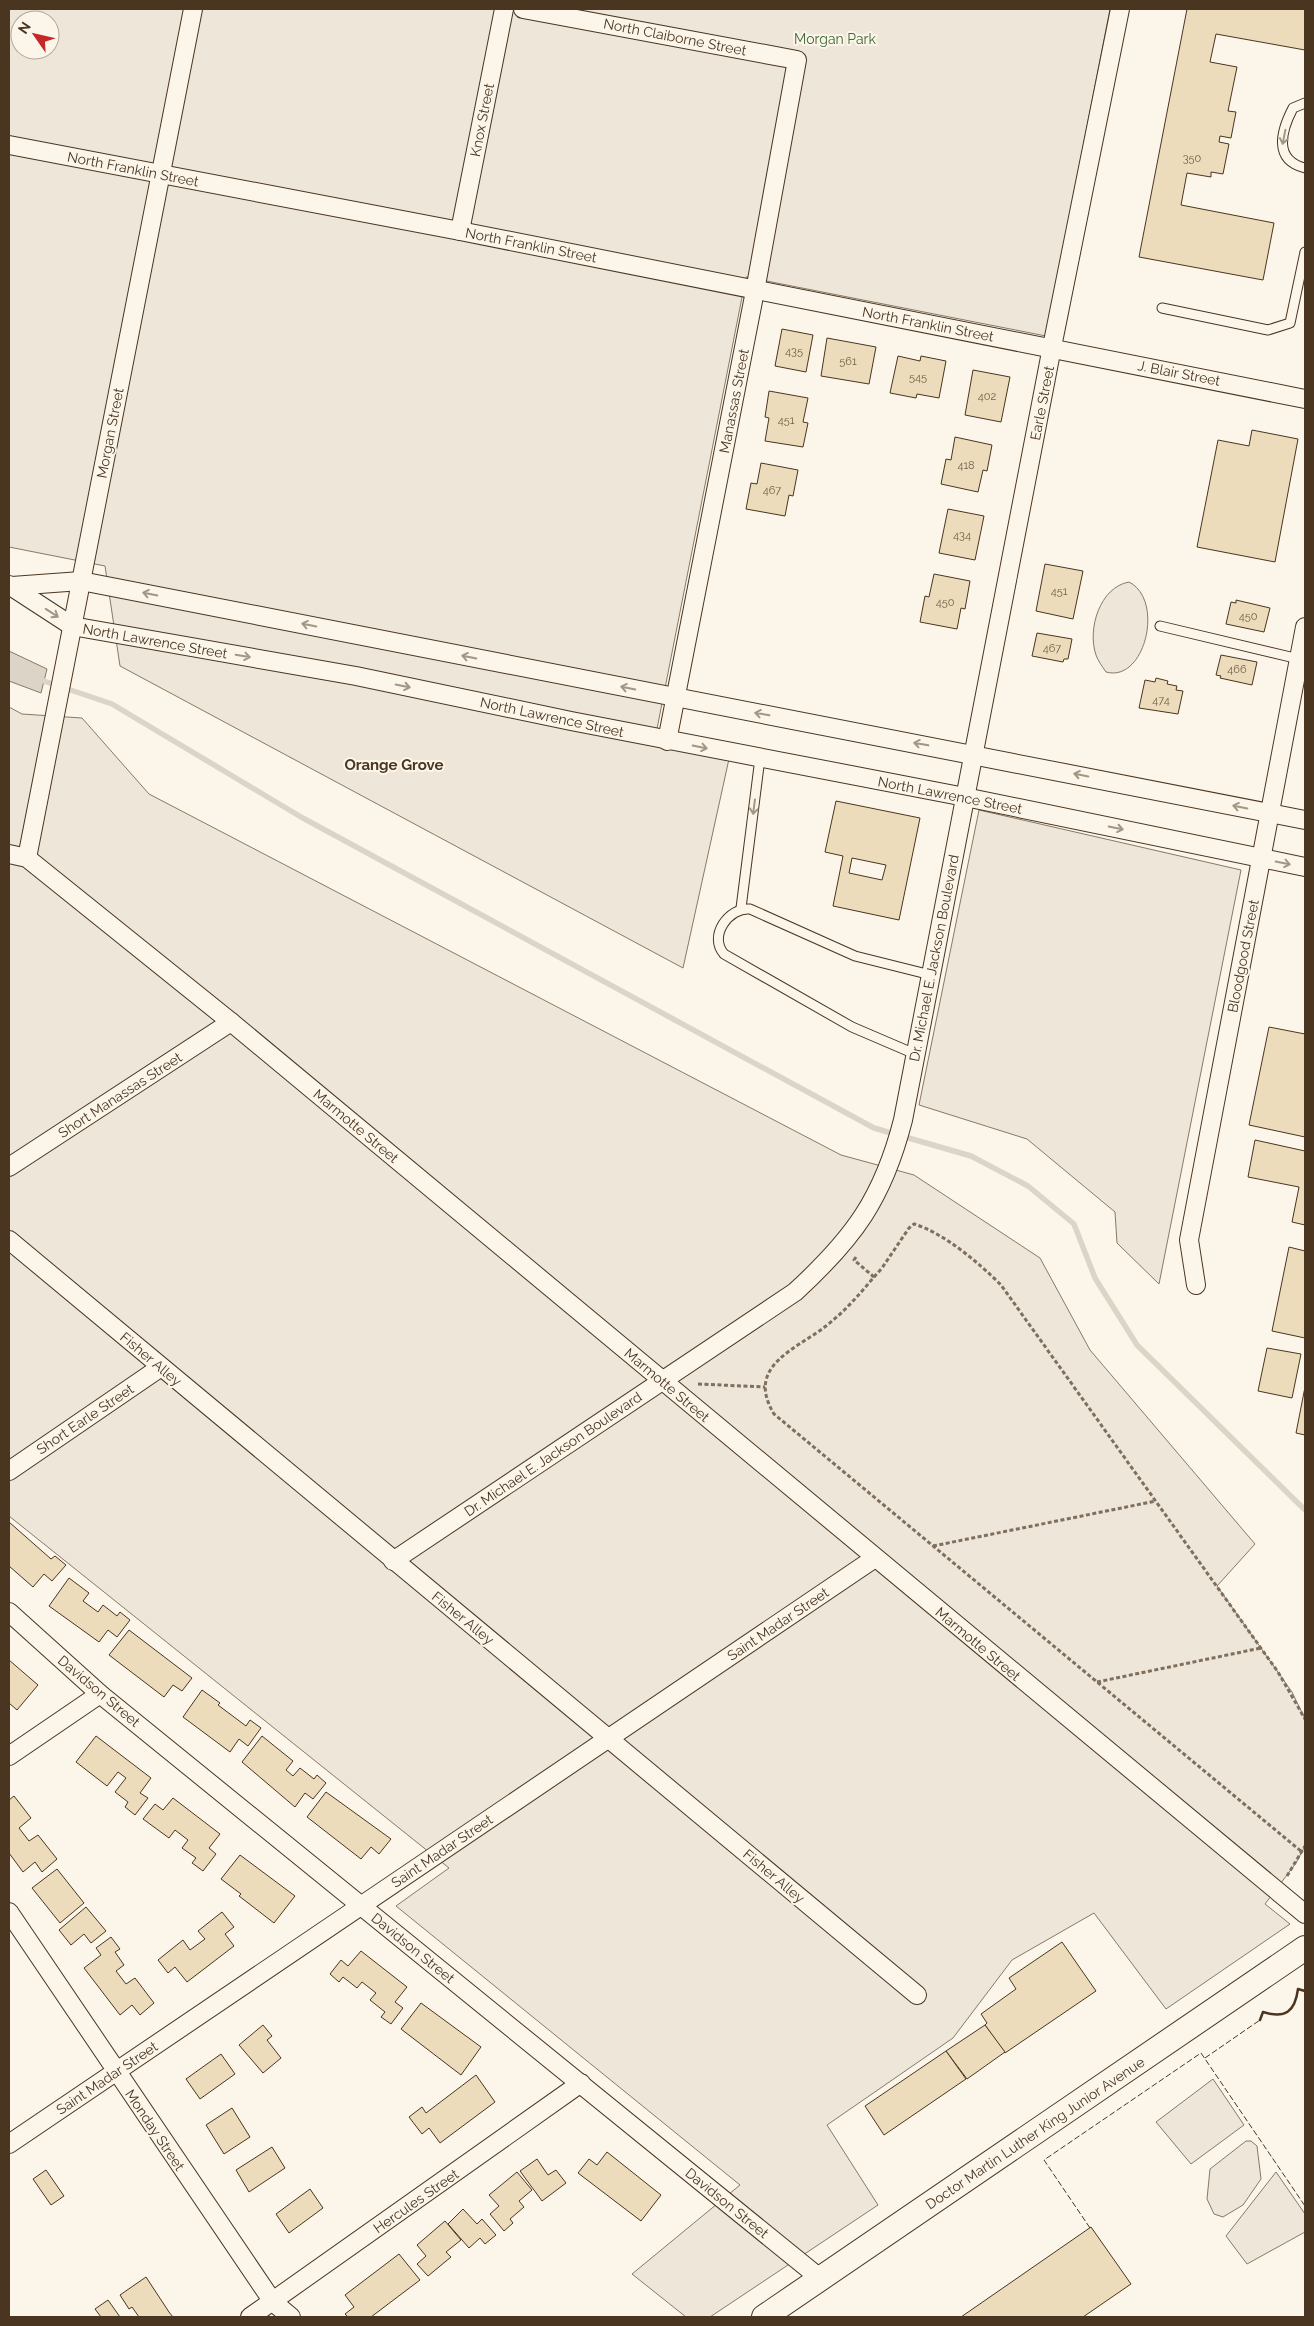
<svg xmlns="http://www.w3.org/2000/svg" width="1314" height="2326" font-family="Raleway,sans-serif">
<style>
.green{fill:#ede6d9;stroke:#887966;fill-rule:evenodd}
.water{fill:#dcd4c6;stroke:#887966}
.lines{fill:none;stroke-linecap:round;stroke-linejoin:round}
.stream{stroke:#dcd4c6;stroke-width:5.5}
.building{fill:#ecdcbc;stroke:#4a3520;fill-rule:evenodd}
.lane-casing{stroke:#4a3520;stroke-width:11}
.street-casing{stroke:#4a3520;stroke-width:20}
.secondary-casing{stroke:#4a3520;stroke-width:26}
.path{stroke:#7f6f5c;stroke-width:3;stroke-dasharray:4 2.5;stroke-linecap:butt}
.lane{stroke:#fbf6e9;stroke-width:9}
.street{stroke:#fbf6e9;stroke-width:18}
.secondary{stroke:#fbf6e9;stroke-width:24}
.fence{stroke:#4a3520;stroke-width:1;stroke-dasharray:6 2.5;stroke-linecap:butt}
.wall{stroke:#4a3520;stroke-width:2.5}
.oneway{stroke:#a29684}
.labels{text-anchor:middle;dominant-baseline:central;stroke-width:4;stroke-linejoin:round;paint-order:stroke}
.number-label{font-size:11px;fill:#725f47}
.street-label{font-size:14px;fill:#4a3520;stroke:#fbf6e9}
.park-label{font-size:14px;fill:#436837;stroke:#fbf6e9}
.neighbourhood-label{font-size:15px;font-weight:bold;fill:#4a3520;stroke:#fbf6e9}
</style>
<rect width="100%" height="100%" fill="#fbf6e9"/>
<g class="green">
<path d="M9,9H1110L1046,336L746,277L654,744L729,759L683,968L120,666L105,566L9,547ZM20,20H50V50H20Z"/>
<path d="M1129,582C1165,600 1145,683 1106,672C1102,666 1098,661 1096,655C1087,629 1100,587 1129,582Z"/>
<path d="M9,707L22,714L82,718L149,794L841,1155L914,1175L1040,1258L1090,1350L1255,1544L1217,1586L1292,1692L1305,1719V1846L1296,1863L1265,1904L1290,1924L1166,2009L1094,1913L1012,1960L953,2038L827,2125L878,2205L710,2317H686L632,2274L740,2185L396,1906L449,1868L9,1516Z"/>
<path d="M979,810L1241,870L1159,1284L1117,1243L1115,1212L1027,1139L919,1105Z"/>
<path d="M1213,2079L1244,2125L1191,2164L1156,2122Z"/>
<path d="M1246,2141H1251L1257,2146L1261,2179L1243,2205L1223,2217L1214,2214L1207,2199L1210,2169Z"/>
<path d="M1276,2172L1305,2214V2232L1247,2264L1226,2236Z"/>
</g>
<path class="water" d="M9,651L47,669L41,693L9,681Z"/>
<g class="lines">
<path class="stream" d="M38,679L112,704L301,817L874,1128L971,1156L1028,1186L1074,1224L1095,1278L1137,1345L1305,1510"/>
</g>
<g class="building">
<path d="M1187,9H1305V50L1216,34L1210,62L1237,67L1228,111L1236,112L1231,138L1220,136L1219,142L1229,144L1223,174L1211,172V177L1187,173L1181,205L1274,223L1263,280L1139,257Z"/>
<path d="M782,329L813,335L806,372L775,366Z"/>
<path d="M827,338L876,347L869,384L821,376Z"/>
<path d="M898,356L920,361L921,356L946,361L939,398L917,394L916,398L890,393Z"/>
<path d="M973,370L1010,377L1001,422L965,415Z"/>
<path d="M769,391L808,398L803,422L808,423L803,447L765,441L769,418L765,417Z"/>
<path d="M1252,430L1298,439L1275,562L1197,547L1218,440L1249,446Z"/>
<path d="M955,437L992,445L987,471L983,470L978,492L941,484L946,459L951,460Z"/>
<path d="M761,463L798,470L793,496L789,495L785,516L746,509L751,483L757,484Z"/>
<path d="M948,509L984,516L975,560L939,553Z"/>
<path d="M1045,564L1083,571L1073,619L1036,611Z"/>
<path d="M934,574L970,581L965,609L961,608L957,629L920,622L925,596L929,597Z"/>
<path d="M1236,600L1270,608L1264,632L1226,624L1231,602L1236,603Z"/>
<path d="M1037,633L1072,639L1068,659H1064L1063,662L1032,656Z"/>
<path d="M1221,655L1257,662L1252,685L1220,678L1221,676L1216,675Z"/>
<path d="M1156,678L1168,681L1167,684L1177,686L1176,690L1183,691L1178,714L1139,708L1145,680L1155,682Z"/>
<path d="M836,801L920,818L899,920L833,906L843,856L825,852ZM852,858L886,865L882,880L849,873Z"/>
<path d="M1269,1027L1305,1034V1137L1249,1125Z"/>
<path d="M1255,1140L1305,1151V1148V1225L1292,1222L1299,1187L1248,1177Z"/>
<path d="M1289,1247L1305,1251V1338L1272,1331Z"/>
<path d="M1267,1348L1301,1354L1292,1398L1258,1391Z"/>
<path d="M1305,1387V1435L1296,1433Z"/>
<path d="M9,1522L51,1559L55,1556L66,1565L52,1581L44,1574L33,1587L9,1566Z"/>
<path d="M69,1578L89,1593L83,1601L98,1612L103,1605L117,1616L120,1612L130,1620L117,1637L108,1630L99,1642L49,1606Z"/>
<path d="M129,1630L192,1678L182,1691L173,1685L164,1697L109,1655Z"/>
<path d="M9,1660L38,1685L17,1710L9,1703Z"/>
<path d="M202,1690L220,1703L218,1705L246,1726L250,1720L261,1728L248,1746L239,1739L230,1752L183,1717Z"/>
<path d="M96,1736L151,1778L140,1793L148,1798L135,1815L125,1807L128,1802L115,1792L126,1778L118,1772L107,1786L76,1762Z"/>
<path d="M262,1736L293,1761L286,1770L293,1776L300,1768L314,1779L317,1775L326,1783L313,1799L305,1793L295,1807L242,1762Z"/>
<path d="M326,1792L391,1839L379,1854L371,1847L361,1859L307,1817Z"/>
<path d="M14,1796L31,1818L19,1828L29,1841L38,1835L57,1859L42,1872L35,1862L23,1872L9,1853V1800Z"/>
<path d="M173,1798L220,1834L209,1848L216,1854L203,1871L192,1863L196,1858L182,1848L188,1840L175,1830L169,1838L143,1819L155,1804L163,1810Z"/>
<path d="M240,1855L295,1896L274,1923L239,1896L241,1894L221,1879Z"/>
<path d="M57,1869L84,1903L60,1923L32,1888Z"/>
<path d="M86,1907L106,1931L91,1943L84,1934L71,1945L59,1930Z"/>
<path d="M222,1912L234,1927L225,1934L234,1946L187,1982L175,1967L168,1973L158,1960L183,1940L190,1950L205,1939L198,1931Z"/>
<path d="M111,1937L120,1949L115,1952L124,1965L116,1971L126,1984L135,1978L154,2003L140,2015L132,2005L120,2015L84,1968L101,1955L96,1948Z"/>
<path d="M1062,1942L1096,1991L1005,2053L985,2025L987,2023L981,2014L1016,1989L1009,1978Z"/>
<path d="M361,1951L407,1987L395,2002L403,2008L391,2024L381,2017L385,2012L370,2000L376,1993L362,1982L357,1988L343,1977L339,1982L330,1974L341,1960L348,1966Z"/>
<path d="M421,2003L481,2047L461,2075L401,2029Z"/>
<path d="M263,2025L272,2036L267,2040L281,2058L263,2073L239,2045Z"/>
<path d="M985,2025L1005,2052L967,2079L946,2051Z"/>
<path d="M946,2051L966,2079L884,2135L865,2106Z"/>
<path d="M221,2054L235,2074L200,2099L186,2079Z"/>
<path d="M476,2075L495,2102L440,2143L429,2128L422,2134L409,2117L422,2107L426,2113Z"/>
<path d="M232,2108L250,2137L224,2154L206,2125Z"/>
<path d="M272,2147L285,2168L249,2192L236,2170Z"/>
<path d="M607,2152L661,2195L641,2221L578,2173L589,2159L597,2165Z"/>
<path d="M537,2159L548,2175L556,2170L566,2183L542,2201L520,2171Z"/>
<path d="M46,2170L64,2196L51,2205L33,2179Z"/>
<path d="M517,2172L532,2190L519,2201L524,2207L510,2219L513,2223L504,2231L490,2214L499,2206L489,2195Z"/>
<path d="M310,2189L323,2208L289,2233L276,2214Z"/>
<path d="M463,2209L477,2224L482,2219L496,2235L485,2244L480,2238L469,2248L448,2224Z"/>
<path d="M445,2221L461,2240L446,2252L451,2257L428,2276L417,2264L426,2256L417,2245Z"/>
<path d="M1091,2227L1131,2284L1083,2317H961Z"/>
<path d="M399,2254L420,2280L371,2317H348L345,2314L354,2307L345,2295Z"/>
<path d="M146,2277L169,2312L173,2317H139L132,2307L129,2309L120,2295Z"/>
<path d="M108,2300L120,2317H101L95,2309Z"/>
</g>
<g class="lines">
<defs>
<g id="lane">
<path d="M1305,103L1293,108C1281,131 1273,160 1305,168"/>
<path d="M1162,308L1268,330L1290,323L1305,252"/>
<path d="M1160,626L1299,659"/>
<path d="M741,908L760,758"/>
<path d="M915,1054L852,1027L724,954C708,936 729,907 750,909L855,956L931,975"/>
</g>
<g id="street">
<path d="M523,9L797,60L755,291L667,741"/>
<path d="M9,145L460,231L1305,399"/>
<path d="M460,231L504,9"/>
<path d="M9,585L72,626L356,676L571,721L965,797L1305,867"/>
<path d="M12,586L81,581L1305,820"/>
<path d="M9,854L27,858L231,1022L1305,1914"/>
<path d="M27,858L193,9"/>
<path d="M9,1167L231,1022"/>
<path d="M9,1240C311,1492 615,1742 917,1995"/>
<path d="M1196,1285L1189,1240L1305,627"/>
<path d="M9,1471L161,1367"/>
<path d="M393,1561L795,1292C854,1238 883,1198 903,1120L1052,347L1120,9"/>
<path d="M9,1612L100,1694L821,2279"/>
<path d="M9,1756L100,1694"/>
<path d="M9,1912L273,2302L291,2317"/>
<path d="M9,2144L875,1558"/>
<path d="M250,2317L581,2083"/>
</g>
<path id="secondary" d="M764,2317L1305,1948"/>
</defs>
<use href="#lane" class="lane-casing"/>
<use href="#street" class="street-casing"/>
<use href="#secondary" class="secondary-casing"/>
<g class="path">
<path d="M856,1257L854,1260L874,1277C859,1295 844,1312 826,1326C795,1350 745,1366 774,1414L1302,1852"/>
<path d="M874,1277L882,1268L909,1228L914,1224C944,1233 979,1263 1001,1285L1278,1672L1305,1719"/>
<path d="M698,1384L765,1387"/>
<path d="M933,1546L1156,1501"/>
<path d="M1097,1682L1261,1648"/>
<path d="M1287,1876L1305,1846"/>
</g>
<use href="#lane" class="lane"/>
<use href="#street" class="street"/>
<use href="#secondary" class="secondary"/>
<g class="fence">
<path d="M1205,2058L1260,2020"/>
<path d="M1090,2228L1044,2160L1201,2053L1305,2206"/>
</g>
<path class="wall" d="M1260,2020L1263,2012C1285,2019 1295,2012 1298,1989L1305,1991"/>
</g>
<defs><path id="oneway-shaft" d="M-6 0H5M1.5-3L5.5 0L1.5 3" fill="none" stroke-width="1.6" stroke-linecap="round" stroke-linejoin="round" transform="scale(1.25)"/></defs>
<g class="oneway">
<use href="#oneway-shaft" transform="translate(1284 137) rotate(101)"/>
<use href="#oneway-shaft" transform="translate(150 594) rotate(-169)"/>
<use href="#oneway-shaft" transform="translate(52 613) rotate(33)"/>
<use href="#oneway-shaft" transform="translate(309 625) rotate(-169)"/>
<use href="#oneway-shaft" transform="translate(243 656) rotate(10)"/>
<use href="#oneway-shaft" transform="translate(469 657) rotate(-169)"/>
<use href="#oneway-shaft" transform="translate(403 686) rotate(12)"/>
<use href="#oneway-shaft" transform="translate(628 688) rotate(-169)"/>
<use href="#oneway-shaft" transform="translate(762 714) rotate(-170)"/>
<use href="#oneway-shaft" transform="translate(921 744) rotate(-170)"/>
<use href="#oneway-shaft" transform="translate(700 747) rotate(11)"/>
<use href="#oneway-shaft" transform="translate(1081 775) rotate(-168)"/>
<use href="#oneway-shaft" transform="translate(754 807) rotate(97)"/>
<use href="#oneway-shaft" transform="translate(1240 807) rotate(-169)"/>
<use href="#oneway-shaft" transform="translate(1116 828) rotate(12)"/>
<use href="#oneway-shaft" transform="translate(1283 863) rotate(11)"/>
</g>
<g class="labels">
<g class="number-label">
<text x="1192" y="158">350</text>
<text x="794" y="351">435</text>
<text x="848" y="361">561</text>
<text x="918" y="377">545</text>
<text x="987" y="396">402</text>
<text x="786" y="420">451</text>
<text x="966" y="465">418</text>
<text x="772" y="490">467</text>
<text x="962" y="535">434</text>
<text x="1059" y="591">451</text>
<text x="945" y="602">450</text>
<text x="1248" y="616">450</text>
<text x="1052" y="648">467</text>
<text x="1237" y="669">466</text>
<text x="1161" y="700">474</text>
</g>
<g class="street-label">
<text transform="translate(675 37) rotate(11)">North Claiborne Street</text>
<text transform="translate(482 120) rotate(-79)">Knox Street</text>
<text transform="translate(133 169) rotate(11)">North Franklin Street</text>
<text transform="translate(531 245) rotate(11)">North Franklin Street</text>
<text transform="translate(928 324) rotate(11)">North Franklin Street</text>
<text transform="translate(1179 373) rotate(11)">J. Blair Street</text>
<text transform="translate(734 401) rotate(-79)">Manassas Street</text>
<text transform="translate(1042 403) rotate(-79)">Earle Street</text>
<text transform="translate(110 433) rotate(-79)">Morgan Street</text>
<text transform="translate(155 641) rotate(10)">North Lawrence Street</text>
<text transform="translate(552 717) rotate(12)">North Lawrence Street</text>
<text transform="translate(950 795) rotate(11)">North Lawrence Street</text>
<text transform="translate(1243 956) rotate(-79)">Bloodgood Street</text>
<text transform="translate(934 958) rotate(-79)">Dr. Michael E. Jackson Boulevard</text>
<text transform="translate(120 1095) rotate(-33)">Short Manassas Street</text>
<text transform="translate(356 1126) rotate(40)">Marmotte Street</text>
<text transform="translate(151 1359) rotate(40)">Fisher Alley</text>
<text transform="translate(667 1385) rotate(40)">Marmotte Street</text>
<text transform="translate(85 1419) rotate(-34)">Short Earle Street</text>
<text transform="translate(553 1454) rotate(-34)">Dr. Michael E. Jackson Boulevard</text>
<text transform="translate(463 1618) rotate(39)">Fisher Alley</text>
<text transform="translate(778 1624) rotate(-34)">Saint Madar Street</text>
<text transform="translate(978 1644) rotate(40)">Marmotte Street</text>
<text transform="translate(99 1691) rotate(40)">Davidson Street</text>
<text transform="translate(442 1851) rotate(-34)">Saint Madar Street</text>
<text transform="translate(774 1876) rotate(40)">Fisher Alley</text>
<text transform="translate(413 1948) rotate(39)">Davidson Street</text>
<text transform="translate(107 2078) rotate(-34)">Saint Madar Street</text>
<text transform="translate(155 2130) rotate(56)">Monday Street</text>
<text transform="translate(1035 2133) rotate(-34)">Doctor Martin Luther King Junior Avenue</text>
<text transform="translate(416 2201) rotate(-35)">Hercules Street</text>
<text transform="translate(727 2203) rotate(39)">Davidson Street</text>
</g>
<g class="park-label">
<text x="835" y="39">Morgan Park</text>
</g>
<g class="neighbourhood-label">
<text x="394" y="765">Orange Grove</text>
</g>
</g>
<rect width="1314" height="2326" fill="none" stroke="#4a3520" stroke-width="20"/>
<g transform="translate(35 35) rotate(304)"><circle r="24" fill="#fbf6e9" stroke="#b4a999"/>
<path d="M0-4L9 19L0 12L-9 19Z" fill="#c62828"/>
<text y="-8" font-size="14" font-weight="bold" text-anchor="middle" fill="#4a3520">N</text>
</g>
</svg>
